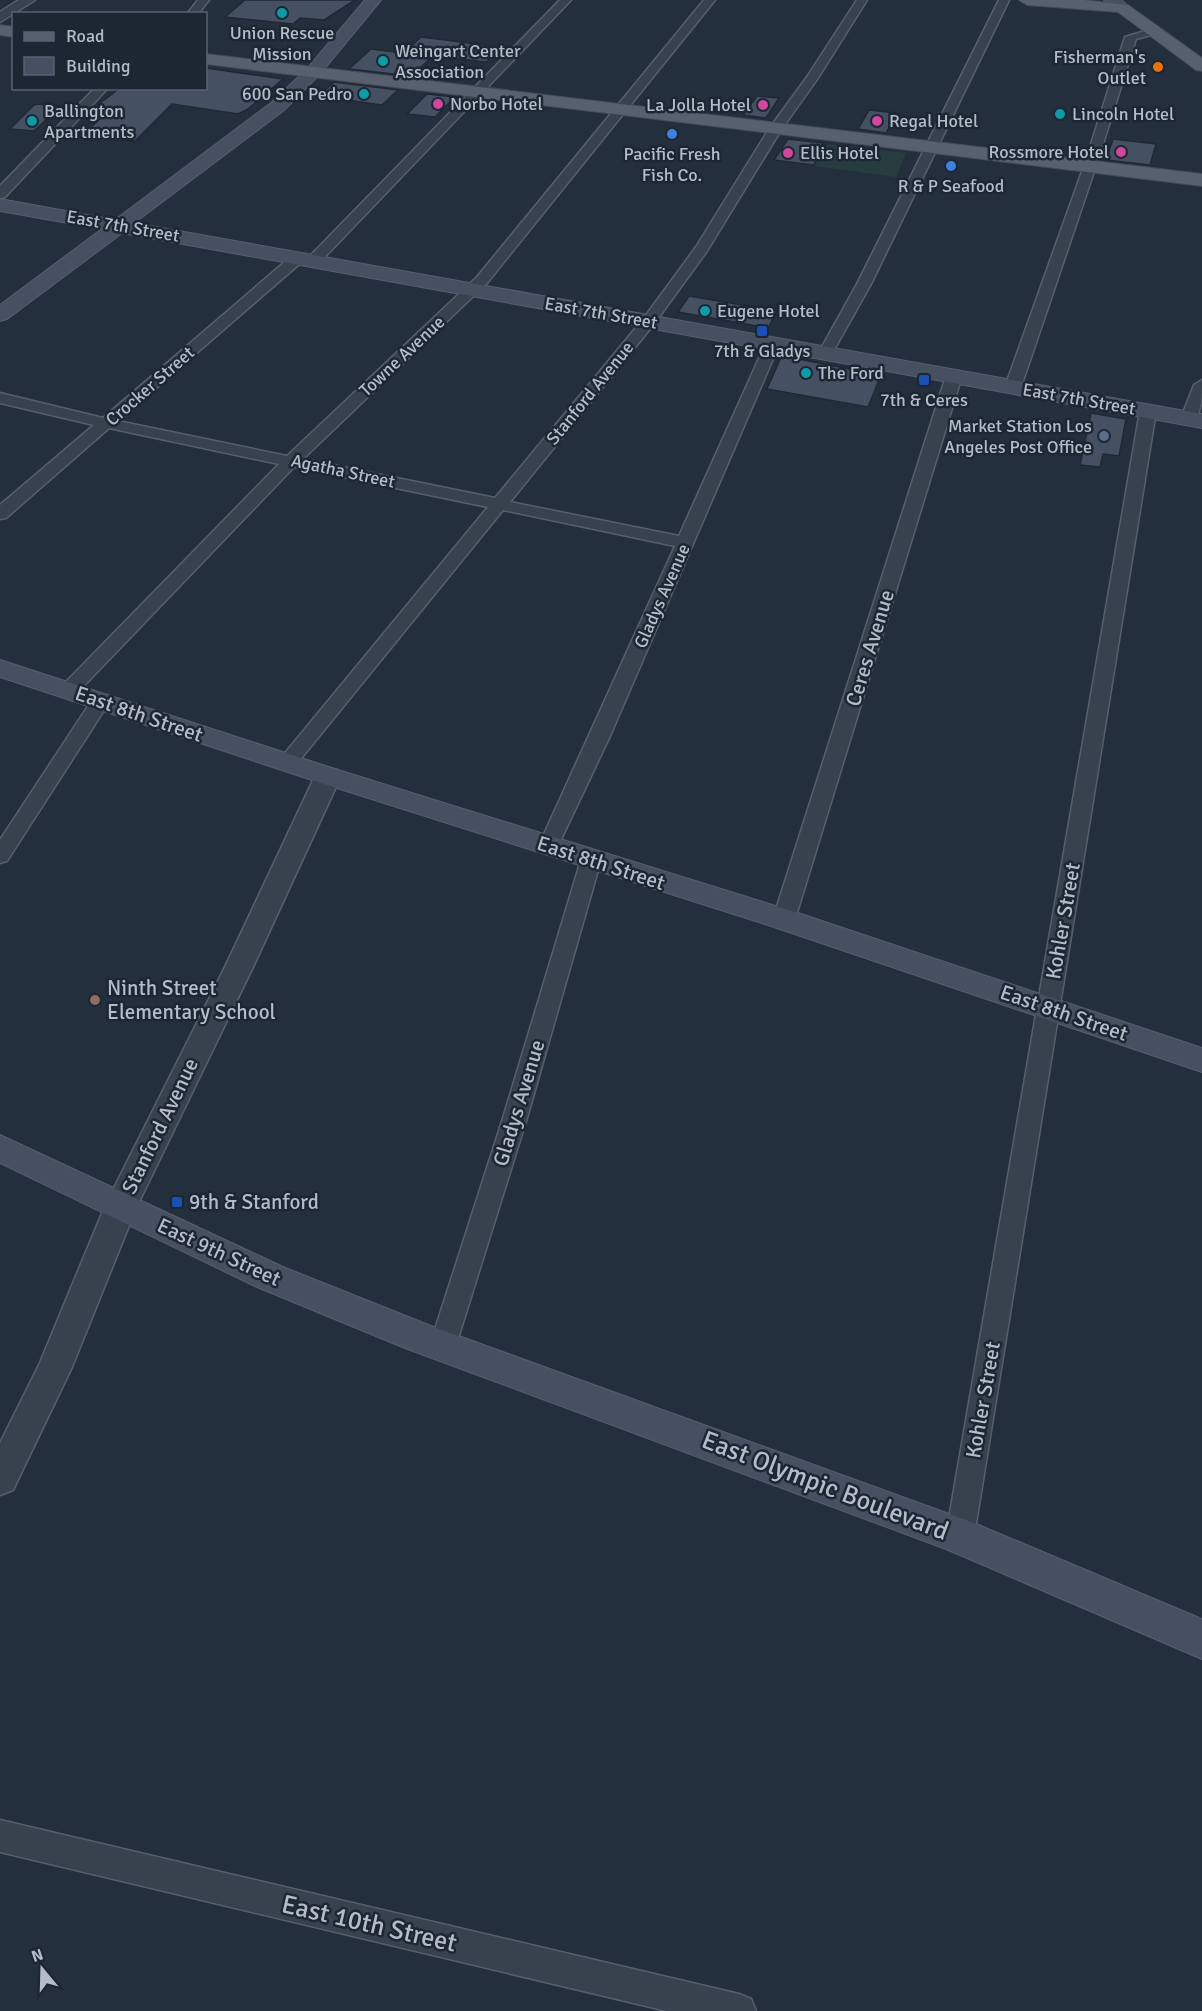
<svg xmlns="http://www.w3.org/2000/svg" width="1202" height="2011" font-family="Signika,sans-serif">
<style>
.green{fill:#263c3f}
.building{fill:#455162;stroke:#1f2835;stroke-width:1.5}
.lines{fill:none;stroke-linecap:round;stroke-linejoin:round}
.minor-casing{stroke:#565f6c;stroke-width:3}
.tertiary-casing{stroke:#565f6c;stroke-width:3}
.secondary-casing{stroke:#565f6c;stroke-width:2}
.primary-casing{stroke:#414a57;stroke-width:2}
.minor{fill:#38414e;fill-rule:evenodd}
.tertiary{fill:#38414e;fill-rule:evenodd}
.secondary{fill:#465061;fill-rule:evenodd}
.primary{fill:#56606e;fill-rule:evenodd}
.culture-dot{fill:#0f9aa8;stroke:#1d2633;stroke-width:2}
.food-dot{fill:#e8710a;stroke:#1d2633;stroke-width:2}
.hotel-dot{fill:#d1479c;stroke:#1d2633;stroke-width:2}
.shop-dot{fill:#3f7fe0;stroke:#1d2633;stroke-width:2}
.transit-dot{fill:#1a4fb4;stroke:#1d2633;stroke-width:2}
.service-dot{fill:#5c6f8a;stroke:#1d2633;stroke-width:2}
.education-dot{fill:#8d6e63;stroke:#1d2633;stroke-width:2}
.labels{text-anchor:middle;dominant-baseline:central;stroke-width:5;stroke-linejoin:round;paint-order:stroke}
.far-poi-label{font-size:18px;fill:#b4bcc9;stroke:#1d2633;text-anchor:start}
.far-street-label{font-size:18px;fill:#b4bcc9;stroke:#1d2633}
.street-label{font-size:21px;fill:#b4bcc9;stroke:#1d2633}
.poi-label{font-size:21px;fill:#b4bcc9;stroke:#1d2633;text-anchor:start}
.near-street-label{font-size:26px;fill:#b4bcc9;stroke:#1d2633}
</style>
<rect width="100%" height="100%" fill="#242f3e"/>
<path class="green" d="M827,144L906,153L896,177L814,166Z"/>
<g class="building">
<path d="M245,0H355L324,20L300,18L293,24L225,17Z"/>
<path d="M421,37L501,47L486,62L433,56L411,76L349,69L371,49L404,53Z"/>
<path d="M206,68L283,79L248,109L238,114L172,104L135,141L82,135L109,111L92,109L120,88H206Z"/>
<path d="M334,82L398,90L382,105L318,96Z"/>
<path d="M427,94L455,97L435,117L407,114Z"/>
<path d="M757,96L779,98L766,118L743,115Z"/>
<path d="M39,104L61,106L34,131L10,129L34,105Z"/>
<path d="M869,110L897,113L886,133L858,129Z"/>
<path d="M788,139L823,143L814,165L774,160Z"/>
<path d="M1113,139L1156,144L1150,165L1106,160Z"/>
<path d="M689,296L777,311L768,328L678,312Z"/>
<path d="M781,357L793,358L881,375L868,407L767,389Z"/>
<path d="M1091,413L1126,419L1119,456L1103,454L1100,467L1080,465Z"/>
</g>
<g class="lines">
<defs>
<g id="minor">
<path d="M198,0H209L198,14H187Z"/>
<path d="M560,0H571L319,263H309V257Z"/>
<path d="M704,0H715L487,283L303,459L495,498L644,318L696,247L769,129L807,77L857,0H867L818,78L781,130L707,251L654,324L510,502L679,536L765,345L772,341L779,345L610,736L556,850H542L539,845L675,546L503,510L295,766H281L278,762L281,758L488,507L294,467L76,694H62L60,690L62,686L279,464L109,428L6,518L0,519V505L94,425L0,403V393L103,418L294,254H304V260L118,421L287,456L477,277Z"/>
<path d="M999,0H1009L871,284L830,357H820L818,354L857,284Z"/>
<path d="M1155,28L1159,29V33L1136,39L1097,163L1021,387L1013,392L1008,390L1005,387L1085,163L1125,37Z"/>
<path d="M95,88H108L5,197L0,198V186Z"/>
<path d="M954,371L962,376L795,919L792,924L784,926L776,924L773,919L946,376Z"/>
<path d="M1202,380C1202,396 1202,408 1195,421H1183L1181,418L1194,385Z"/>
<path d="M1148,406L1156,411L974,1536L970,1545L960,1549L950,1545L946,1536L1140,411Z"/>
<path d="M101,695L110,701L7,861L0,863V840L94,697Z"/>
<path d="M591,853L598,855L601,860L527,1118L456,1345L452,1353L443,1356L434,1353L430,1345L503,1118L581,860L584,855Z"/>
<path d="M0,1820L739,1994L751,1999L756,2011H667L0,1852Z"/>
</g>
<g id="tertiary">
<path d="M19,0H35L0,22V12Z"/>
<path d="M328,768L337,770L341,776L253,967L137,1206L72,1367L13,1490L0,1495V1443L39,1365L105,1206L225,967L315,776L319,770Z"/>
</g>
<g id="secondary">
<path d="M365,0H381L319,75L283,111L134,223L1202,414V428L122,233L7,319L0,321V305L102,229L0,211V199L115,220L271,103L307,69Z"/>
<path d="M1104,0H1121L1130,8L1127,11H1117Z"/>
<path d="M0,660L338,770L795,912L1202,1048V1072L774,927L318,782L0,677Z"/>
<path d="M0,1135L283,1267L431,1326L974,1523L1202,1619V1659L946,1549L405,1348L257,1287L0,1163Z"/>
</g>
<g id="primary">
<path d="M1019,0H1084L1128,5L1202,58V71L1196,70L1118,12L1027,5Z"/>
<path d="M0,25L14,27V37L0,35Z"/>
<path d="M206,54L1202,174V186L206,64Z"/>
</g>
</defs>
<use href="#minor" class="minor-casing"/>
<use href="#tertiary" class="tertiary-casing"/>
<use href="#secondary" class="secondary-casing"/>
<use href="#primary" class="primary-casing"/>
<use href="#minor" class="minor"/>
<use href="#tertiary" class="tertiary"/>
<use href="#secondary" class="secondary"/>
<use href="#primary" class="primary"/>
</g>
<g class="culture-dot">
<circle cx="282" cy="13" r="6"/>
<circle cx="383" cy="61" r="6"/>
<circle cx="364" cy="94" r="6"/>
<circle cx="1060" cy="114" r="6"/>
<circle cx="32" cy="121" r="6"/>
<circle cx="705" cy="311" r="6"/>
<circle cx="806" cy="373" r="6"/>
</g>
<circle class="food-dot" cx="1158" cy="67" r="6"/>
<g class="hotel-dot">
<circle cx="438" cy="104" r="6"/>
<circle cx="763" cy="105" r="6"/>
<circle cx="877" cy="121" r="6"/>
<circle cx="1121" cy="152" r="6"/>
<circle cx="788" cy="153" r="6"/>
</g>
<g class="shop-dot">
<circle cx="672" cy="134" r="6"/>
<circle cx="951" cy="166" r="6"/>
</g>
<g class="transit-dot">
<rect x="756" y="325" width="12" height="12" rx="3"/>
<rect x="918" y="374" width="12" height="12" rx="3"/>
<rect x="171" y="1196" width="12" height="12" rx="3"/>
</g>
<circle class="service-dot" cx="1104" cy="436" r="6"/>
<circle class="education-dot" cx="95" cy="1000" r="6"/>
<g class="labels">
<g class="far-poi-label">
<text x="282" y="33" text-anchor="middle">Union Rescue<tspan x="282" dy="21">Mission</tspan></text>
<text x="395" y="51">Weingart Center<tspan x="395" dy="21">Association</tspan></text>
<text x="1146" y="57" text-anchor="end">Fisherman's<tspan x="1146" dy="21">Outlet</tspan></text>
<text x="352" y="94" text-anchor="end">600 San Pedro</text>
<text x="450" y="104">Norbo Hotel</text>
<text x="751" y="105" text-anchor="end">La Jolla Hotel</text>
<text x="44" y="111">Ballington<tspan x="44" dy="21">Apartments</tspan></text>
<text x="1072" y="114">Lincoln Hotel</text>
<text x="889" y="121">Regal Hotel</text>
<text x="1109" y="152" text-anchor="end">Rossmore Hotel</text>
<text x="800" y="153">Ellis Hotel</text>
<text x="672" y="154" text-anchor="middle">Pacific Fresh<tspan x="672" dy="21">Fish Co.</tspan></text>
<text x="951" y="186" text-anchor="middle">R &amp; P Seafood</text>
<text x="717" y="311">Eugene Hotel</text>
<text x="762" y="351" text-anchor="middle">7th &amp; Gladys</text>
<text x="818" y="373">The Ford</text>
<text x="924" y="400" text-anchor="middle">7th &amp; Ceres</text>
<text x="1092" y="426" text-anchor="end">Market Station Los<tspan x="1092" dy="21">Angeles Post Office</tspan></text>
</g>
<g class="far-street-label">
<text transform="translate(123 226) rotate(10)">East 7th Street</text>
<text transform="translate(601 313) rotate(10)">East 7th Street</text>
<text transform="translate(402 356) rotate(-43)">Towne Avenue</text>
<text transform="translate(150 386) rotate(-41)">Crocker Street</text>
<text transform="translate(590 393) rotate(-51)">Stanford Avenue</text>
<text transform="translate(1079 399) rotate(10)">East 7th Street</text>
<text transform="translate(343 471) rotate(12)">Agatha Street</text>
<text transform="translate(662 596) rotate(-66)">Gladys Avenue</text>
</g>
<g class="street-label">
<text transform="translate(870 648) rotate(-73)">Ceres Avenue</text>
<text transform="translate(139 714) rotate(19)">East 8th Street</text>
<text transform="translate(601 863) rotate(18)">East 8th Street</text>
<text transform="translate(1063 921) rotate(-80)">Kohler Street</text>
<text transform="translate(1064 1013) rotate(19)">East 8th Street</text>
<text transform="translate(519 1103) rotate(-73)">Gladys Avenue</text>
<text transform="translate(160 1126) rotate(-64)">Stanford Avenue</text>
<text transform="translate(219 1252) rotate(25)">East 9th Street</text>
<text transform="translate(983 1400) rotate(-80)">Kohler Street</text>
</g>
<g class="poi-label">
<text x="107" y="988">Ninth Street<tspan x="107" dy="24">Elementary School</tspan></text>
<text x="189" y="1202">9th &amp; Stanford</text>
</g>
<g class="near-street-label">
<text transform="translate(825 1486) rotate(21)">East Olympic Boulevard</text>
<text transform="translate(369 1924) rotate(13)">East 10th Street</text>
</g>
</g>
<rect x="12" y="12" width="195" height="78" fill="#1d2633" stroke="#59626f" stroke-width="1.5"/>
<rect x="24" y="32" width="30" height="9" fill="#56606e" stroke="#59626f" stroke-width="1.5"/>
<text x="66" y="42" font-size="18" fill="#b4bcc9">Road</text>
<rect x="24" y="57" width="30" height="18" fill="#455162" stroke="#59626f" stroke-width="1.5"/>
<text x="66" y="72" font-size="18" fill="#b4bcc9">Building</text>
<g transform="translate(42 1969) rotate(341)" stroke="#1d2633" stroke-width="4.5" paint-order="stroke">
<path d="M0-4.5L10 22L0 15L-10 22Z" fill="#b4bcc9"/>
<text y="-9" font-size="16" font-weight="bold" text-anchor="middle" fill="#b4bcc9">N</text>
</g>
</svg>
